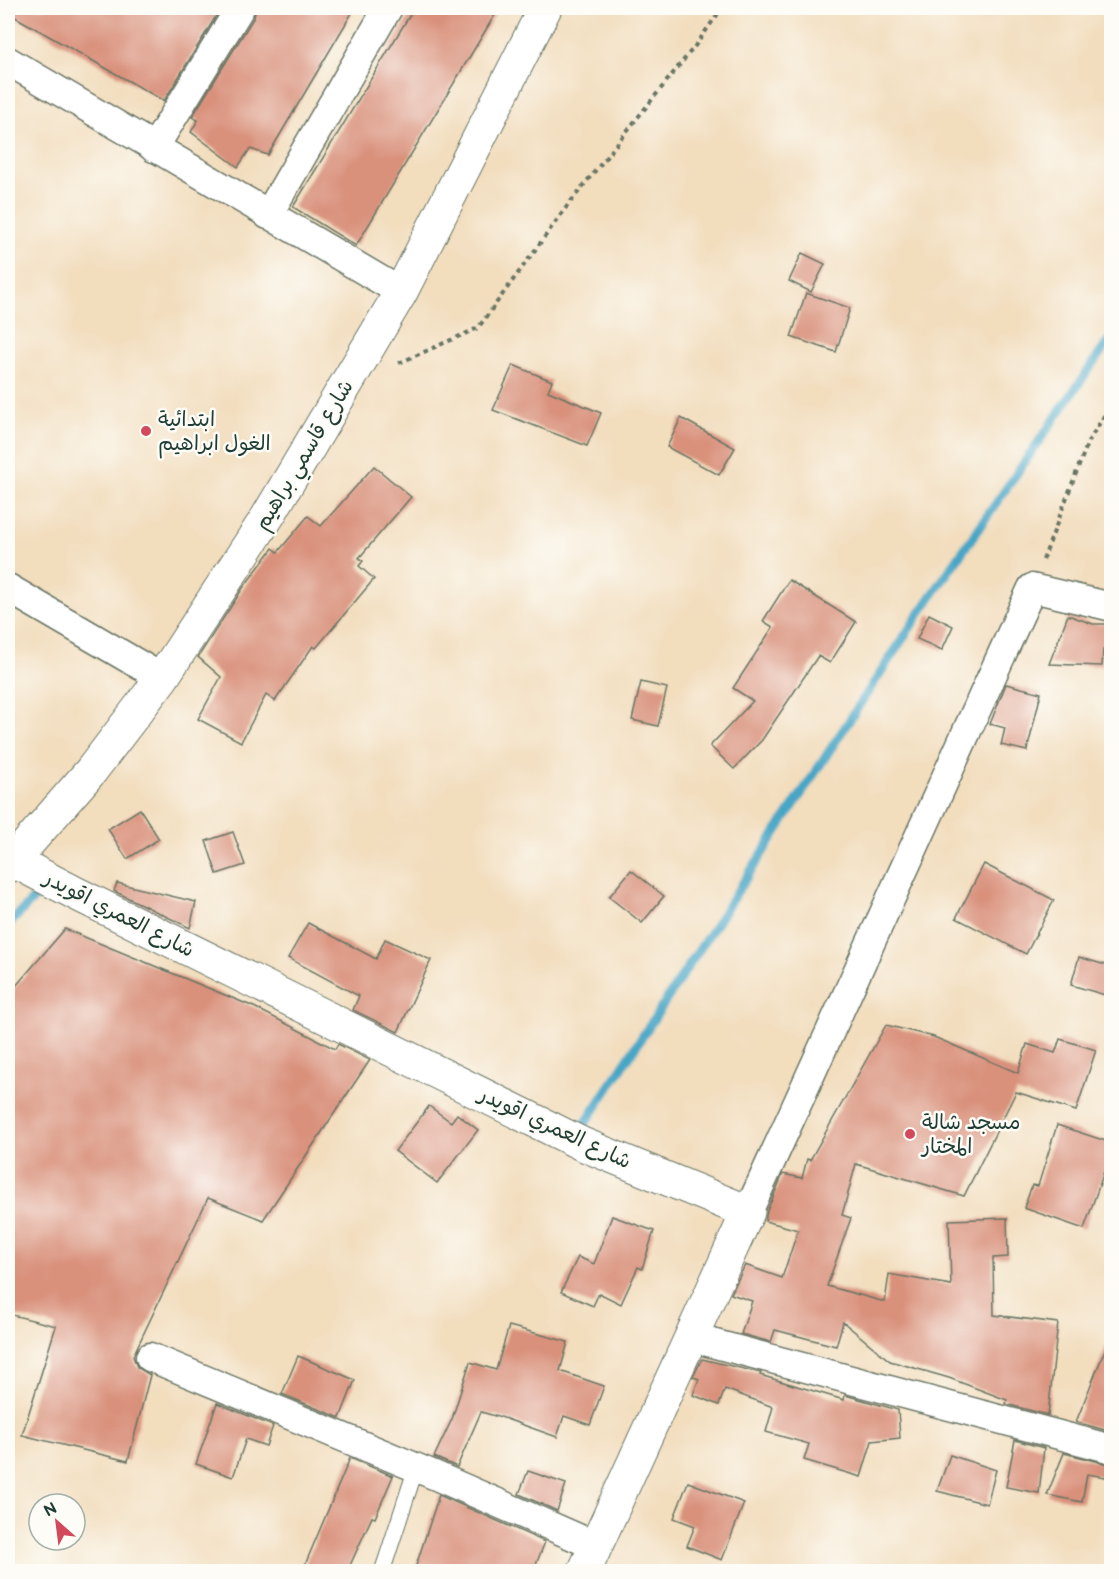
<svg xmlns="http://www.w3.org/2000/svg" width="1119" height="1579" font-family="'Balsamiq Sans','Playpen Sans Arabic',sans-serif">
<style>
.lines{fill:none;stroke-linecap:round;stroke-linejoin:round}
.stream{stroke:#47a6c6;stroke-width:9}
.building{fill:#d9917c}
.lane-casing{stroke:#697564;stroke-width:17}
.street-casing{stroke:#697564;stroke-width:31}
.secondary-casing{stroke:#697564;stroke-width:35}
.path{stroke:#697564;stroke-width:4;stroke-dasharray:4.5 4.5;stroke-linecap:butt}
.lane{stroke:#fff;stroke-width:15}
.street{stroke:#fff;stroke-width:28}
.secondary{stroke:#fff;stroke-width:33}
.poi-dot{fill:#d1495b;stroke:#fdfcf7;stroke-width:2}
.labels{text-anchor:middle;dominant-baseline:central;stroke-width:5;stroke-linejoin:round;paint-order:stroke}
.poi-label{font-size:21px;fill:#1f3d34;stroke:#fdfcf7;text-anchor:start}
.street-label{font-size:21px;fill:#1f3d34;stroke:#fdfcf7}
</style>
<rect width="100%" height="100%" fill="#fdfcf7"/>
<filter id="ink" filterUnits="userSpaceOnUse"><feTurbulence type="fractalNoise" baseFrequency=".0167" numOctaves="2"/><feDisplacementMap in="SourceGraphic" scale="12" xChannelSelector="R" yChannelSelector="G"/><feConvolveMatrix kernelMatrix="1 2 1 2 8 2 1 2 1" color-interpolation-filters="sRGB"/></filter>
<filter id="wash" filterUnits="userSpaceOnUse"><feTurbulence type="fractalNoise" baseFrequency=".008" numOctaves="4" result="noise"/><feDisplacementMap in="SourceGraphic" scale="24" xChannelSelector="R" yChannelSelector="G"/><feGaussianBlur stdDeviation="1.35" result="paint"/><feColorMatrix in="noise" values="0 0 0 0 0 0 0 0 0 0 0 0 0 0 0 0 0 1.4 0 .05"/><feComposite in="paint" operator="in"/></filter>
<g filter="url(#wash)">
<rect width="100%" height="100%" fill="#f2ddbd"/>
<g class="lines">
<g class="stream">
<path d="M8,925L48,884"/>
<path d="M585,1124L917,617L1112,336"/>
</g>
</g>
<g id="blocks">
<g class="building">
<path d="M8,8H221L164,101L8,13Z"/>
<path d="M256,8H355L268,155L250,149L238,167L191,132L198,120L192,117L254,17Z"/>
<path d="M414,8H499L356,246L293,207Z"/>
<path d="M802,253L825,264L811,292L789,281Z"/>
<path d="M806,293L850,308L836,352L791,337Z"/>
<path d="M513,365L552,381L548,391L601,413L587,446L493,410Z"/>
<path d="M681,418L735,448L719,475L667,447Z"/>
<path d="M374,466L411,497L359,558L363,561L359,566L374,579L316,648L313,646L275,701L266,695L241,742L198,719L221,677L198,657L243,588L273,548L278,552L308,516L321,526Z"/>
<path d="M789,580L856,622L830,663L818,656L762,740L734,769L710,746L753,701L733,688L773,627L763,621Z"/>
<path d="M929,614L953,626L942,650L917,639Z"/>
<path d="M1068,615L1093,624H1112V651L1103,650L1102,666L1049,664Z"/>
<path d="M641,682L667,688L658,726L632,720Z"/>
<path d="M1006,684L1041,693L1027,751L1001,745L1005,728L990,724Z"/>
<path d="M140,809L159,839L127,859L108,829Z"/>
<path d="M233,832L245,865L217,874L206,841Z"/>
<path d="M984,864L1054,900L1026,954L956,918Z"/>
<path d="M631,870L664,896L642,923L609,897Z"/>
<path d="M117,883L196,902L190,928L114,891Z"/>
<path d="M308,923L376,959L385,939L431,960L398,1032L353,1010L359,996L288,958Z"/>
<path d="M65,929L254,1007L335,1049L338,1044L370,1060L263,1220L208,1198L133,1356L137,1367L150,1375L128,1461L22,1435L56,1326L8,1314V995Z"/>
<path d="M1079,957L1112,967V997L1071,985Z"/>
<path d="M886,1025L934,1037L1018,1073L1027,1044L1055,1053L1060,1039L1096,1050L1076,1111L1016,1092L964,1196L856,1164L842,1215L851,1218L827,1286L885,1302L889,1274L951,1285L949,1220L1007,1218L1008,1257L993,1258L994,1315L1058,1323L1048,1415L1006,1404L1007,1400L949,1378L890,1361L843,1322L836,1346L775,1330L771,1342L741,1334L752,1301L731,1294L745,1265L782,1278L798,1230L765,1221L767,1211L783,1174L802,1178L807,1159L810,1160Z"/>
<path d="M429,1106L451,1122L457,1114L478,1130L437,1183L395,1151Z"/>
<path d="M1057,1125L1112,1143V1175L1104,1172L1084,1229L1024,1208L1032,1185L1038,1186Z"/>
<path d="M612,1216L654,1231L642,1269L638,1267L621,1304L599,1293L593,1306L561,1292L578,1257L594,1264Z"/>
<path d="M509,1326L568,1342L560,1371L604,1386L590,1425L564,1416L557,1437L495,1415V1416L481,1412L457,1467L434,1457L452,1419L470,1362L496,1370Z"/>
<path d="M1110,1337L1112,1338V1432L1076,1422Z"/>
<path d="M298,1356L355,1380L340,1418L282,1394Z"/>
<path d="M702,1359L761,1373L760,1375L844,1400L845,1395L898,1410L900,1438L872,1441L861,1477L804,1460L809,1444L766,1432L773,1407L725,1389L719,1405L693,1395L699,1379L693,1377Z"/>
<path d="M217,1403L273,1426L266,1446L246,1439L233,1477L196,1464Z"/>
<path d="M1015,1440L1044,1448L1039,1493L1006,1487Z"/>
<path d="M1064,1453L1112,1465V1478L1087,1474L1082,1502L1047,1495Z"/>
<path d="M950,1455L996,1470L987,1504L937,1491Z"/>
<path d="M350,1458L393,1476L375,1518L372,1517L347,1572H302Z"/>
<path d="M528,1471L566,1484L557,1511L519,1494Z"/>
<path d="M688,1482L744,1503L722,1560L687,1546L695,1526L674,1518Z"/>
<path d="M439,1495L545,1542L533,1572H414Z"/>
</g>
</g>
</g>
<g filter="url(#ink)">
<use href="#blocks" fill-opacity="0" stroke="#697564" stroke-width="1.5"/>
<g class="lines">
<defs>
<path id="lane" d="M382,1572L416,1468"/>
<g id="street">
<path d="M8,61L401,292"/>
<path d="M154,148L240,8"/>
<path d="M268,215L388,8"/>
<path d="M8,588L162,678"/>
<path d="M748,1212L1032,588L1112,607"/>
<path d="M689,1337L1112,1449"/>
<path d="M150,1357L434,1475L596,1546"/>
</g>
<g id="secondary">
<path d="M12,860L77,894L582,1144L748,1212L584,1572"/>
<path d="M8,866L91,771L162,678L268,516L401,292L545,8"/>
</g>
</defs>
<use href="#lane" class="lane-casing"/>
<use href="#street" class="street-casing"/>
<use href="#secondary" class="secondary-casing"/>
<g class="path">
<path d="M399,363L478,328L568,205L698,42L722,8"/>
<path d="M1043,560L1088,442L1112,403"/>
</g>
<use href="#lane" class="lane"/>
<use href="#street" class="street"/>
<use href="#secondary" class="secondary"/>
</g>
</g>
<g class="poi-dot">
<circle cx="146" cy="431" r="6"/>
<circle cx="910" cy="1134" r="6"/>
</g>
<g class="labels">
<g class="poi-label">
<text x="158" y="419">ابتدائية<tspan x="158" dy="24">الغول ابراهيم</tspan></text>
<text x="922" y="1122">مسجد شالة<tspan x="922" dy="24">المختار</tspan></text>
</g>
<g class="street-label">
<text transform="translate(304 455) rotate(-59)">شارع قاسمي براهيم</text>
<text transform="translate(119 914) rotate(27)">شارع العمري اقويدر</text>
<text transform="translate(555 1128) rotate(25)">شارع العمري اقويدر</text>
</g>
</g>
<rect width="1119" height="1579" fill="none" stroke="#fdfcf7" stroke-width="30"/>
<g transform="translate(57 1522) rotate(332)"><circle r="28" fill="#fdfcf7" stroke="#a4b0a9" stroke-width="1.5"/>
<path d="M0-4.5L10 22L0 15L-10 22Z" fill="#d1495b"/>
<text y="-9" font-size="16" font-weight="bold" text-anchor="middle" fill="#1f3d34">N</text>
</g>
</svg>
